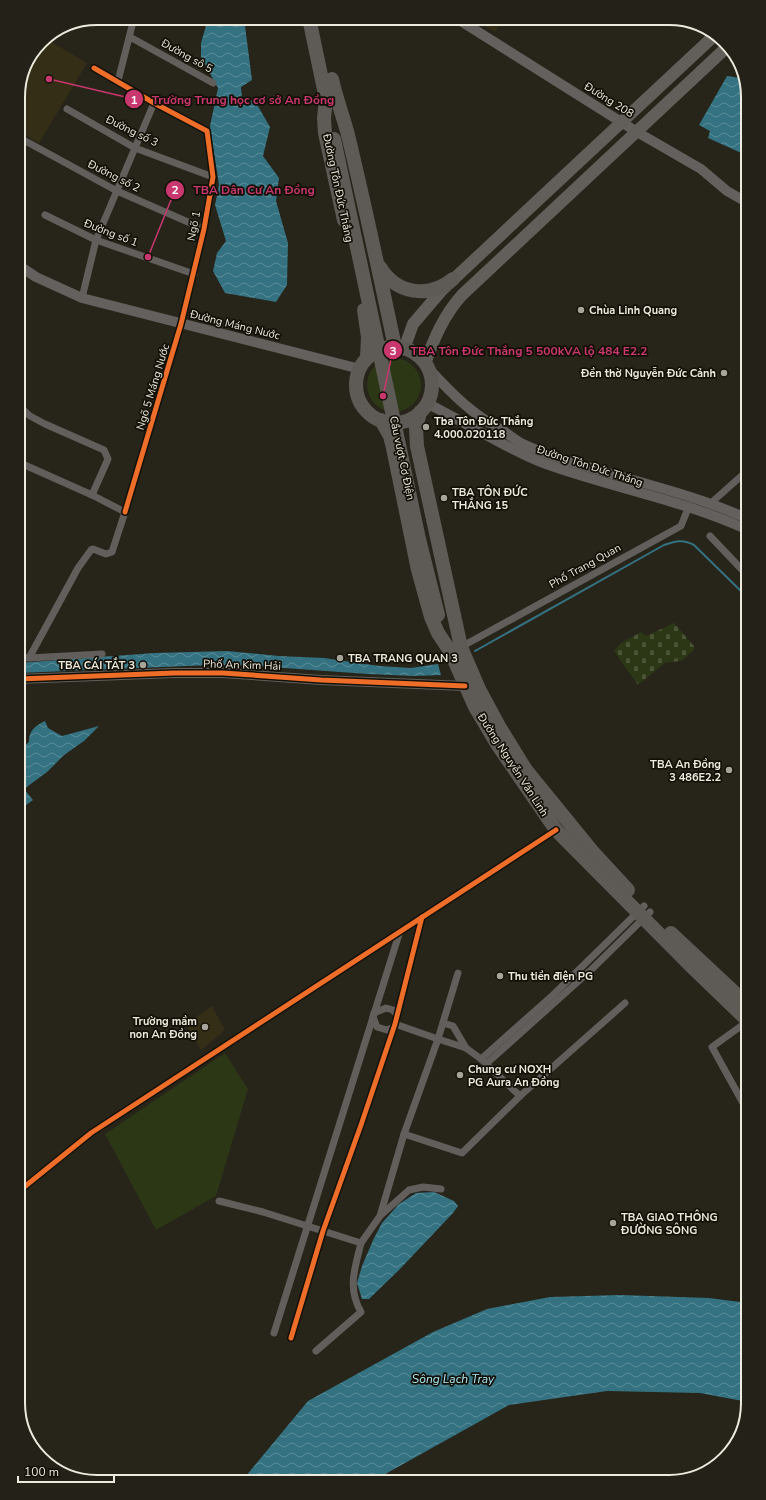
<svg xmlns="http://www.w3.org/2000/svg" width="766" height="1500" font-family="'Nunito Sans',sans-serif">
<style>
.built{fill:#352e16}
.grass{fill:#2c3716}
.cemetery{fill:url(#cemetery-stones)}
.water{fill:url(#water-waves)}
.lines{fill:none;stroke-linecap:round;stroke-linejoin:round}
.stream{stroke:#347281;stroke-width:2}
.street{stroke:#625e5c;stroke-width:7}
.secondary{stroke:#63605d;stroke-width:10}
.primary{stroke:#625e5a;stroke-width:12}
.highway{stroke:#5e5a56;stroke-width:14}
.highway-bridge{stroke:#5e5a56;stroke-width:14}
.cycleway-casing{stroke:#131008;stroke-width:8}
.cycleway{stroke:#ee6e29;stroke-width:5}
.poi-dot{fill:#a7a499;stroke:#131008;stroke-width:1.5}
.labels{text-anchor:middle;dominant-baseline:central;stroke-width:3.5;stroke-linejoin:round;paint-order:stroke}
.street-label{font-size:11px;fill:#ece9dd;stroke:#131008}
.poi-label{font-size:11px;font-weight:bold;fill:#ece9dd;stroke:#131008;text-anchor:start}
.water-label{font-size:12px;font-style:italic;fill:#aee7f7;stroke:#131008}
.rim{fill:none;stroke:#ece9dd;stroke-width:2}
.leader{fill:none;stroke:#c8376e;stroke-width:1.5}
.callout-dot{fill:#c8376e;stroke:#131008;stroke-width:1.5}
.mark-label{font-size:12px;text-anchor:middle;font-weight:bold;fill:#fff}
.callout-label{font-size:12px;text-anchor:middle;font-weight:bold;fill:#c8376e;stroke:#131008;stroke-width:3.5;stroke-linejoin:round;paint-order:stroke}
</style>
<defs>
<pattern id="cemetery-stones" width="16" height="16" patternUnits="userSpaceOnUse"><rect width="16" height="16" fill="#2c3716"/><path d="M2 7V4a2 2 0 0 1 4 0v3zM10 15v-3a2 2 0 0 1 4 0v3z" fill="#4b5437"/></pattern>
<pattern id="water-waves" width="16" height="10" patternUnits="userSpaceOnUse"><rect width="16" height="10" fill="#347281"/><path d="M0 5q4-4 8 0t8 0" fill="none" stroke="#5b8d98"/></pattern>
</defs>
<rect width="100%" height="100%" fill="#27241a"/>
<g class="built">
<path d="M471,18H503L495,32Z"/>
<path d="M45,38L87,63L39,143L18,131V92L24,66L41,41Z"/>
<path d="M212,1006L225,1030L201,1050L186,1024Z"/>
</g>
<g class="grass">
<circle cx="394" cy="385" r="27"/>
<path d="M225,1053L248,1089L216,1196L156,1230L105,1134Z"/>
</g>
<path class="cemetery" d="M674,623L694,646V650L681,661L665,663L638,685L614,651L621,643L641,632L646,636Z"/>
<g class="water">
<path d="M205,18H244L252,80L241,87L242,99L255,101L270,127L263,156L279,178L276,201L288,243L287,285L276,302L225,293L213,271L217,253L226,241L215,205L219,185L210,126L218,88L201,57V43L207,22Z"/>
<path d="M727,76L740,78L748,97V108L744,110L745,115L748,114V156L708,138L710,131L699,125Z"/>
<path d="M227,651L279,656L324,658L379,666L411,668L438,664L441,675L414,676L368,674L256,666L210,665L18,673V663L155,653Z"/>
<path d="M45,721L48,728L62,736L99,726L84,741L64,755L47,772L24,789L33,800L18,811V751L29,742C29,730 35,726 45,721Z"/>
<path d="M434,1192L454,1201L458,1206L453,1213L399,1270L369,1299H362L357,1283L362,1266L374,1238L382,1223L399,1204L416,1193Z"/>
<path d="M620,1295L709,1298L748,1303V1402L700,1393L607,1391L509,1405L371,1482H241L308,1401L433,1332L487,1309L550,1297Z"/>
</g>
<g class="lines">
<path class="stream" d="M475,651L664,545C676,541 683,539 694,545L748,598"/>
<g class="street">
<path d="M130,37L213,83"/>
<path d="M94,68L154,103L207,131L213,177L204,229L181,324L125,512"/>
<path d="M118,81L134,18"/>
<path d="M67,109L135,148L213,177"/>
<path d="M18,137L117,191L204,229"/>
<path d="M45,215L96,240L194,274"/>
<path d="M82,298L96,240L154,103"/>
<path d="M18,405L30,416L45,424L104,450L108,459L92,495"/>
<path d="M707,504L711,503L748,470"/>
<path d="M710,536L748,576"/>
<path d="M461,647L681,526L689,506H690"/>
<path d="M18,657L29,658L78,568L91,550L93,549L106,554L112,552L125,512L92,495L18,462"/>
<path d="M29,658L102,654"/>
<path d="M458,973L438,1039L466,1048L481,1059L520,1096"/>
<path d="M374,1013L386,1008L393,1010L397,1015"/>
<path d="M373,1017L377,1027L387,1030L394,1027"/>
<path d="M748,1021L712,1047L748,1112"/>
<path d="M443,1023L453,1026L466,1048"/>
<path d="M395,1024L438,1039L404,1134L462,1153L520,1096L625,1003"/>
<path d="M481,1059L553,995L644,906"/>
<path d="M486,1064L592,969L650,912"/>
<path d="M18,1192L91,1133L556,830"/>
<path d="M219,1201L263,1212L361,1243L380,1216L404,1134"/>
<path d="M381,1215L409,1190L423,1187L441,1189"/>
<path d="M274,1333L400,931"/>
<path d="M291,1338L323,1231L361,1125L395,1024L422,917"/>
<path d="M316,1351L361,1312C347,1288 355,1268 361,1243"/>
</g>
<g class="secondary">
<path d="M456,18L637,132L701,169L727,191L748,203"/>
<path d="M18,265L36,277L82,298L360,369"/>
<path d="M429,369C453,395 472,414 503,431C510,435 516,441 523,444C547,455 573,463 598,470C649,485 700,497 748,519"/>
<path d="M427,403C447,414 468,425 488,436C507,446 526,457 546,464C613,488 683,500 748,530"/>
<path d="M18,679L174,673H223L321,680L465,686"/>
</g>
<g class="primary">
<path d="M404,349L413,324L442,290L716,34"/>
<path d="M425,364C434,338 444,315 462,295L727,47"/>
</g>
<g class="highway">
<path d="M309,18L326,99L324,118L325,133L344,220"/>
<path d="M332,79C336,98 343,116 348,135C365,205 380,276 395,347"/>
<path d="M380,267C396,294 429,299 453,279"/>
<path d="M364,310L368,337L367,358"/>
<circle cx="394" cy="385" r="38"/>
<path d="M420,412L416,428L417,446L461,647L479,689L500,728L526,770L592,851L628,890"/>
<path d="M381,420L390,436L393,448L418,570L431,617L438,633L450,651L475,707L497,744L556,830L694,969L748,1021"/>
<path d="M671,933L748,1005"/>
</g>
<path class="highway-bridge" d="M334,139L419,539L438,615"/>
<defs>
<g id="cycleway">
<path d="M94,68L154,103L207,131L213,177L204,229L181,324L125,512"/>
<path d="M18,679L174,673H223L321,680L465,686"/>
<path d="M18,1192L91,1133L556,830"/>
<path d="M291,1338L323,1231L361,1125L395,1024L422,917"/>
</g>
</defs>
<use href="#cycleway" class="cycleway-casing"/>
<use href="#cycleway" class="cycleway"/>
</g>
<g class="poi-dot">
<circle cx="581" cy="310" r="4"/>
<circle cx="724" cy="373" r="4"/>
<circle cx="426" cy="427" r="4"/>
<circle cx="444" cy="498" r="4"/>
<circle cx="340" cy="658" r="4"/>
<circle cx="143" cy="665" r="4"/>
<circle cx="729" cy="770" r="4"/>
<circle cx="500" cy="976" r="4"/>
<circle cx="205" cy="1027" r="4"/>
<circle cx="460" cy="1075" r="4"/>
<circle cx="613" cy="1223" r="4"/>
</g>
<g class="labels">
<g class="street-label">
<text transform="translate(187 56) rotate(29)">Đường sô 5</text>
<text transform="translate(609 100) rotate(32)">Đường 208</text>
<text transform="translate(132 131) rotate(26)">Đường số 3</text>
<text transform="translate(114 176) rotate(27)">Đường số 2</text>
<text transform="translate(338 188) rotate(78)">Đường Tôn Đức Thắng</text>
<text transform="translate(194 226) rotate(-79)">Ngõ 1</text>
<text transform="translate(111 233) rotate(21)">Đường số 1</text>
<text transform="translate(235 325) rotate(14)">Đường Máng Nước</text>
<text transform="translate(153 387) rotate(-73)">Ngõ 5 Máng Nước</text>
<text transform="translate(402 458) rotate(78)">Cầu vượt Cơ Điện</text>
<text transform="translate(590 466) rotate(18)">Đường Tôn Đức Thắng</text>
<text transform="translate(585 566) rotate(-29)">Phố Trang Quan</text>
<text transform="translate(242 665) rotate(2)">Phố An Kim Hải</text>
<text transform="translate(513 765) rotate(57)">Đường Nguyễn Văn Linh</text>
</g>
<g class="poi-label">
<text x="589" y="310">Chùa Linh Quang</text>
<text x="716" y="373" text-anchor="end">Đền thờ Nguyễn Đức Cảnh</text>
<text x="434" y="421">Tba Tôn Đức Thắng<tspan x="434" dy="13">4.000.020118</tspan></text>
<text x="452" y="492">TBA TÔN ĐỨC<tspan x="452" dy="13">THẮNG 15</tspan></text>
<text x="348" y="658">TBA TRANG QUAN 3</text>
<text x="135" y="665" text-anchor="end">TBA CÁI TẮT 3</text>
<text x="721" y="764" text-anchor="end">TBA An Đồng<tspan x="721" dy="13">3 486E2.2</tspan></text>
<text x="508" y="976">Thu tiền điện PG</text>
<text x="197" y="1021" text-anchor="end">Trường mầm<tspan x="197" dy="13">non An Đồng</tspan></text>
<text x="468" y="1069">Chung cư NOXH<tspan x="468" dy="13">PG Aura An Đồng</tspan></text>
<text x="621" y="1217">TBA GIAO THÔNG<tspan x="621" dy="13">ĐƯỜNG SÔNG</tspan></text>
</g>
<g class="water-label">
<text x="453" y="1379">Sông Lạch Tray</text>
</g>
</g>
<path d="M0 0H766V1500H0ZM97 25H669A72 72 0 0 1 741 97V1403A72 72 0 0 1 669 1475H97A72 72 0 0 1 25 1403V97A72 72 0 0 1 97 25Z" fill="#242119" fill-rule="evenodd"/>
<path class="rim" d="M97 25H669A72 72 0 0 1 741 97V1403A72 72 0 0 1 669 1475H97A72 72 0 0 1 25 1403V97A72 72 0 0 1 97 25Z"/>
<path class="leader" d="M49 79L134 99M148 257L175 190M383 396L393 350"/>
<g class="callout-dot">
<circle cx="49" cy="79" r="4"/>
<circle cx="148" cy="257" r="4"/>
<circle cx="383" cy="396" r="4"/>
<circle cx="134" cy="99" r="10"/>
<circle cx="175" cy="190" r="10"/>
<circle cx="393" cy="350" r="10"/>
</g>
<g class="mark-label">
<text x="134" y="104">1</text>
<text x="175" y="194">2</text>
<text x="393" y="355">3</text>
</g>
<g class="callout-label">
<text x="243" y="104">Trường Trung học cơ sở An Đồng</text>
<text x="254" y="194">TBA Dân Cư An Đồng</text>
<text x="529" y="355">TBA Tôn Đức Thắng 5 500kVA lộ 484 E2.2</text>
</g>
<path d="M18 1476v6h96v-6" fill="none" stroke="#ece9dd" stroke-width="2"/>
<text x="24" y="1476" font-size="12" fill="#ece9dd" stroke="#131008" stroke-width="3" paint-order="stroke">100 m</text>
</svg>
